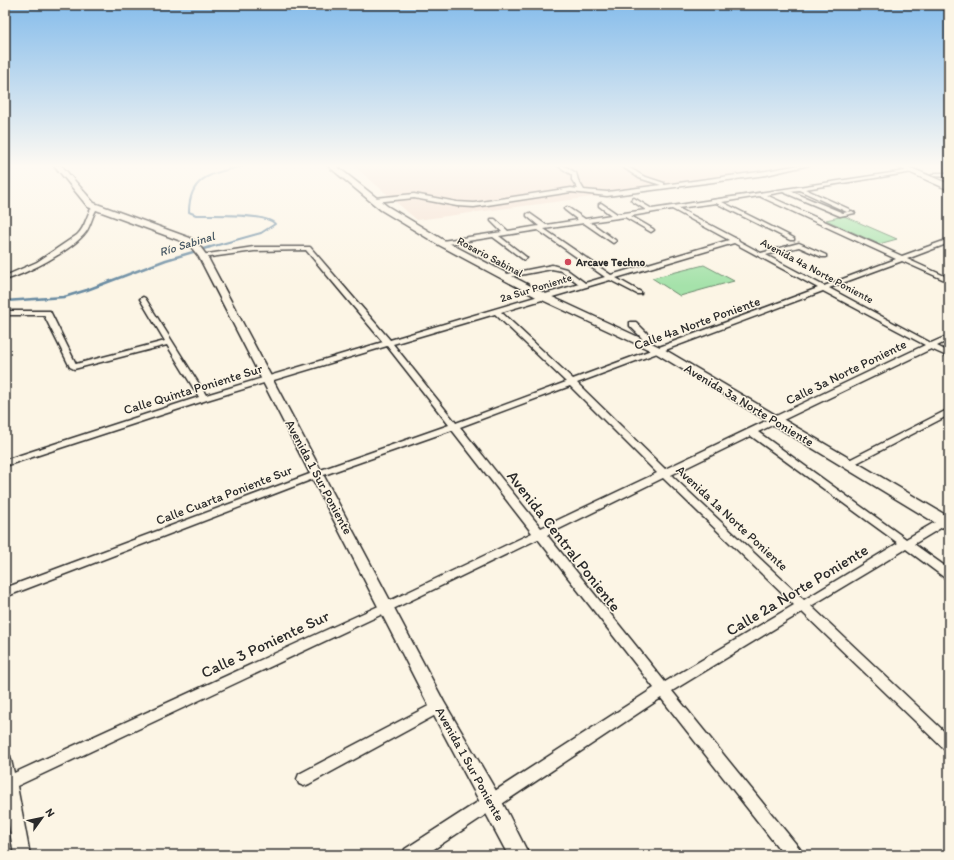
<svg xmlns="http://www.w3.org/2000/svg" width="954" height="860" font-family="Itim,sans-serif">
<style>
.built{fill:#f3ddce}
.green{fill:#a5e2aa;stroke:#68866a}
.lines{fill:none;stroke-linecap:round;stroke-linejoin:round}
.stream-far1{stroke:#688aa1;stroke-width:2}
.stream{stroke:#688aa1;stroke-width:2.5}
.minor-casing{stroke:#2b2b2b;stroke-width:3}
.tertiary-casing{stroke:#2b2b2b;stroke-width:3}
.secondary-casing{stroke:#2b2b2b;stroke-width:3}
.primary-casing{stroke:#2b2b2b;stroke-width:3}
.minor{fill:#fcf5e5;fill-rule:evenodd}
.tertiary{fill:#fcf5e5;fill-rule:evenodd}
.secondary{fill:#fcf5e5;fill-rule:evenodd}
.primary{fill:#fcf5e5;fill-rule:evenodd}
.poi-dot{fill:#d1495b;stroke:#fcf5e5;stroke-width:1.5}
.labels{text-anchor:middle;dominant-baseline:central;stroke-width:3;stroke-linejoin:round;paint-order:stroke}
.far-street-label{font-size:11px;fill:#2b2b2b;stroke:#fcf5e5}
.far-poi-label{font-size:11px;font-weight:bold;fill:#2b2b2b;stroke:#fcf5e5;text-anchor:start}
.far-water-label{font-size:12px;font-style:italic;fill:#495a66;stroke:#fcf5e5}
.street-label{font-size:13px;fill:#2b2b2b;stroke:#fcf5e5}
.near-street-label{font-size:16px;fill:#2b2b2b;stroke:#fcf5e5}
</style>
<rect width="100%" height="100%" fill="#fcf5e5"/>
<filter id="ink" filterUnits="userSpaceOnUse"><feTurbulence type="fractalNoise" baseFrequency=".025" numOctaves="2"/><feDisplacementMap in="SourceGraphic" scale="8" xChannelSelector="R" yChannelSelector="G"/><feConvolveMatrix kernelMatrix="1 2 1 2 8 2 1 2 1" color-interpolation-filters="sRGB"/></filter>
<g filter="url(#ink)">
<path class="built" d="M353,165H835L417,220Z"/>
<g class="green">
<path d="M844,216L897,239L879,244L826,220Z"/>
<path d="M704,265L734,281L680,296L652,278Z"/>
</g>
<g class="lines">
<path class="stream-far1" d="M207,248L261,233L275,224C267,213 212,215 196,215L189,212C189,173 217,173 248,165"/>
<path class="stream" d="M5,301L64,297L87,290L166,260L210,247"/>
<defs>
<g id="minor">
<path d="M557,165H563L576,173L578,180L584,190L607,192L661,185L639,178L620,165H625L643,176L664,183V185L766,171L799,165H809L766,175L607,196L571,192L474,207L457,206L414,198L375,202L372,200L375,198L414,194L457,202L474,203L571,188L578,189L572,180V175Z"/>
<path d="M911,170H913V172L805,189L849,209V211L847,212L799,190L790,191L843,213L852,211L855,213L840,216L783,192L766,195L902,256L949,239V243L907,259L949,278V282L902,261L829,288L931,343L949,335V340L937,346L949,352V357L931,349L758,432L906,539L949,514V523L914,544L949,569V579L945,578L906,549L811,606L949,736V751L944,749L802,612L672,691L800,849L802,855H784L661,698L425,855H403L405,849L654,688L538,539L391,610L17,786L30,855H14L5,802V754L10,756L14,773L383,604L532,533L452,430L321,476L5,597V588L315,472L449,425L387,346L207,400L5,466V460L199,397L167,345L74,369L70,367L44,315H5V311H50L76,364L165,341L140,299L143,297L145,298L206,395L383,342L306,250L254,251L203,258L200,256L201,255L254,247H310L390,340L579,284L562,271L552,269L504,278L501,276L502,275L552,265L566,269L585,283L605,277L538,230L499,236L526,257L527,258L524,260L493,237L442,245L439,243L442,241L502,232L491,221V219H495L508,231L539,226L527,216V214L529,213L546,225L578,220L565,210L564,209L567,207L585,219L611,215L599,206V204L601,203L617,214L646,210L632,201L631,200L634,198L652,209ZM759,196L896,259L824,286L766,255L799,247L822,257H826V255L799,243L761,253L739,241L738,239L735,238L678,208L716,203L790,240H794V238L722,202ZM672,209L729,240L611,275L544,229L584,223L613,243L616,241L615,240L590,222L625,217L651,232L654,230L653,229L631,216ZM734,243L818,288L573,379L501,312L610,280L637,294H641V292L616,278ZM823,291L925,345L665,469L577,383ZM495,314L566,382L456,423L393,344ZM570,386L657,473L541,528L460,427ZM751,436L898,543L804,600L671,475ZM663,478L794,605L665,682L547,535Z"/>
<path d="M935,173H949V177L933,176L932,175Z"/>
<path d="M93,206L98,207C92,215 91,225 86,232C73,250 26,274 5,280V276L37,262L77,235C86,227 86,215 93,206Z"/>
<path d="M630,322H636L649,335L653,346L652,348H646L642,338L630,326Z"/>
<path d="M949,409V415L851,466H845L843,464L845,462Z"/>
<path d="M438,701L443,703L445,707L443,711L309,784L304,786L299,784L297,779L299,774Z"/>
</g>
<path id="tertiary" d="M54,165H61L94,203L190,238L198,244L207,256L444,702L499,796L529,855H508L432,712L199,257L192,248L184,242L88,207Z"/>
<path id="secondary" d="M327,165H335L387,206L445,241L548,295L662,348L949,517V529L944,528L654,352L540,299L439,245L381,210Z"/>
<path id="primary" d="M893,165H904L949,184V190Z"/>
</defs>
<use href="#minor" class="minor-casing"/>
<use href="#tertiary" class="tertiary-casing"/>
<use href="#secondary" class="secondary-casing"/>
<use href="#primary" class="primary-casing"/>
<use href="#minor" class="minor"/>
<use href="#tertiary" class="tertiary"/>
<use href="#secondary" class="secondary"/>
<use href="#primary" class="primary"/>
</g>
</g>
<linearGradient id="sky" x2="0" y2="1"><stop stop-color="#85bceb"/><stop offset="0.58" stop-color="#fefaf3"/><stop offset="1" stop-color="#fefaf3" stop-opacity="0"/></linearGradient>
<rect width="954" height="286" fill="url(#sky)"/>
<circle class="poi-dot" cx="568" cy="262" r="4"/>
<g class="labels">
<g class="far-street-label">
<text transform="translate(490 257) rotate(28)">Rosario Sabinal</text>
<text transform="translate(817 271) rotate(28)">Avenida 4a Norte Poniente</text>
<text transform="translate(536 288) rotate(-17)">2a Sur Poniente</text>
</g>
<g class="far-poi-label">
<text x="576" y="262">Arcave Techno</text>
</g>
<g class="far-water-label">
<text transform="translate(187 244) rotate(-17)">Río Sabinal</text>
</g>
<g class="street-label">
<text transform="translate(697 323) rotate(-20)">Calle 4a Norte Poniente</text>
<text transform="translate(846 372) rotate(-26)">Calle 3a Norte Poniente</text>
<text transform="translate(193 389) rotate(-17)">Calle Quinta Poniente Sur</text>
<text transform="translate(749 405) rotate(31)">Avenida 3a Norte Poniente</text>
<text transform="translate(319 477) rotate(62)">Avenida 1 Sur Poniente</text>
<text transform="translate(224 495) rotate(-21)">Calle Cuarta Poniente Sur</text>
<text transform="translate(732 518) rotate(43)">Avenida 1a Norte Poniente</text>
<text transform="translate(470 764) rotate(61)">Avenida 1 Sur Poniente</text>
</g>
<g class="near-street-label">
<text transform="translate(564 541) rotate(52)">Avenida Central Poniente</text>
<text transform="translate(797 590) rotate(-31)">Calle 2a Norte Poniente</text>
<text transform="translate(265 644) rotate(-25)">Calle 3 Poniente Sur</text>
</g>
</g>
<rect width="954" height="860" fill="none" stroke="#fcf5e5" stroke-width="20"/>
<rect x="10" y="10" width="934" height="840" fill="none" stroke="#2b2b2b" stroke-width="1.5" filter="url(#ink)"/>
<g transform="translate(42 818) rotate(57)" stroke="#fcf5e5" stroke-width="3" paint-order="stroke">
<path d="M0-3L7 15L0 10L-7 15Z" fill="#2b2b2b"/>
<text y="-6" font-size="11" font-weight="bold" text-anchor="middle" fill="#2b2b2b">N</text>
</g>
</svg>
